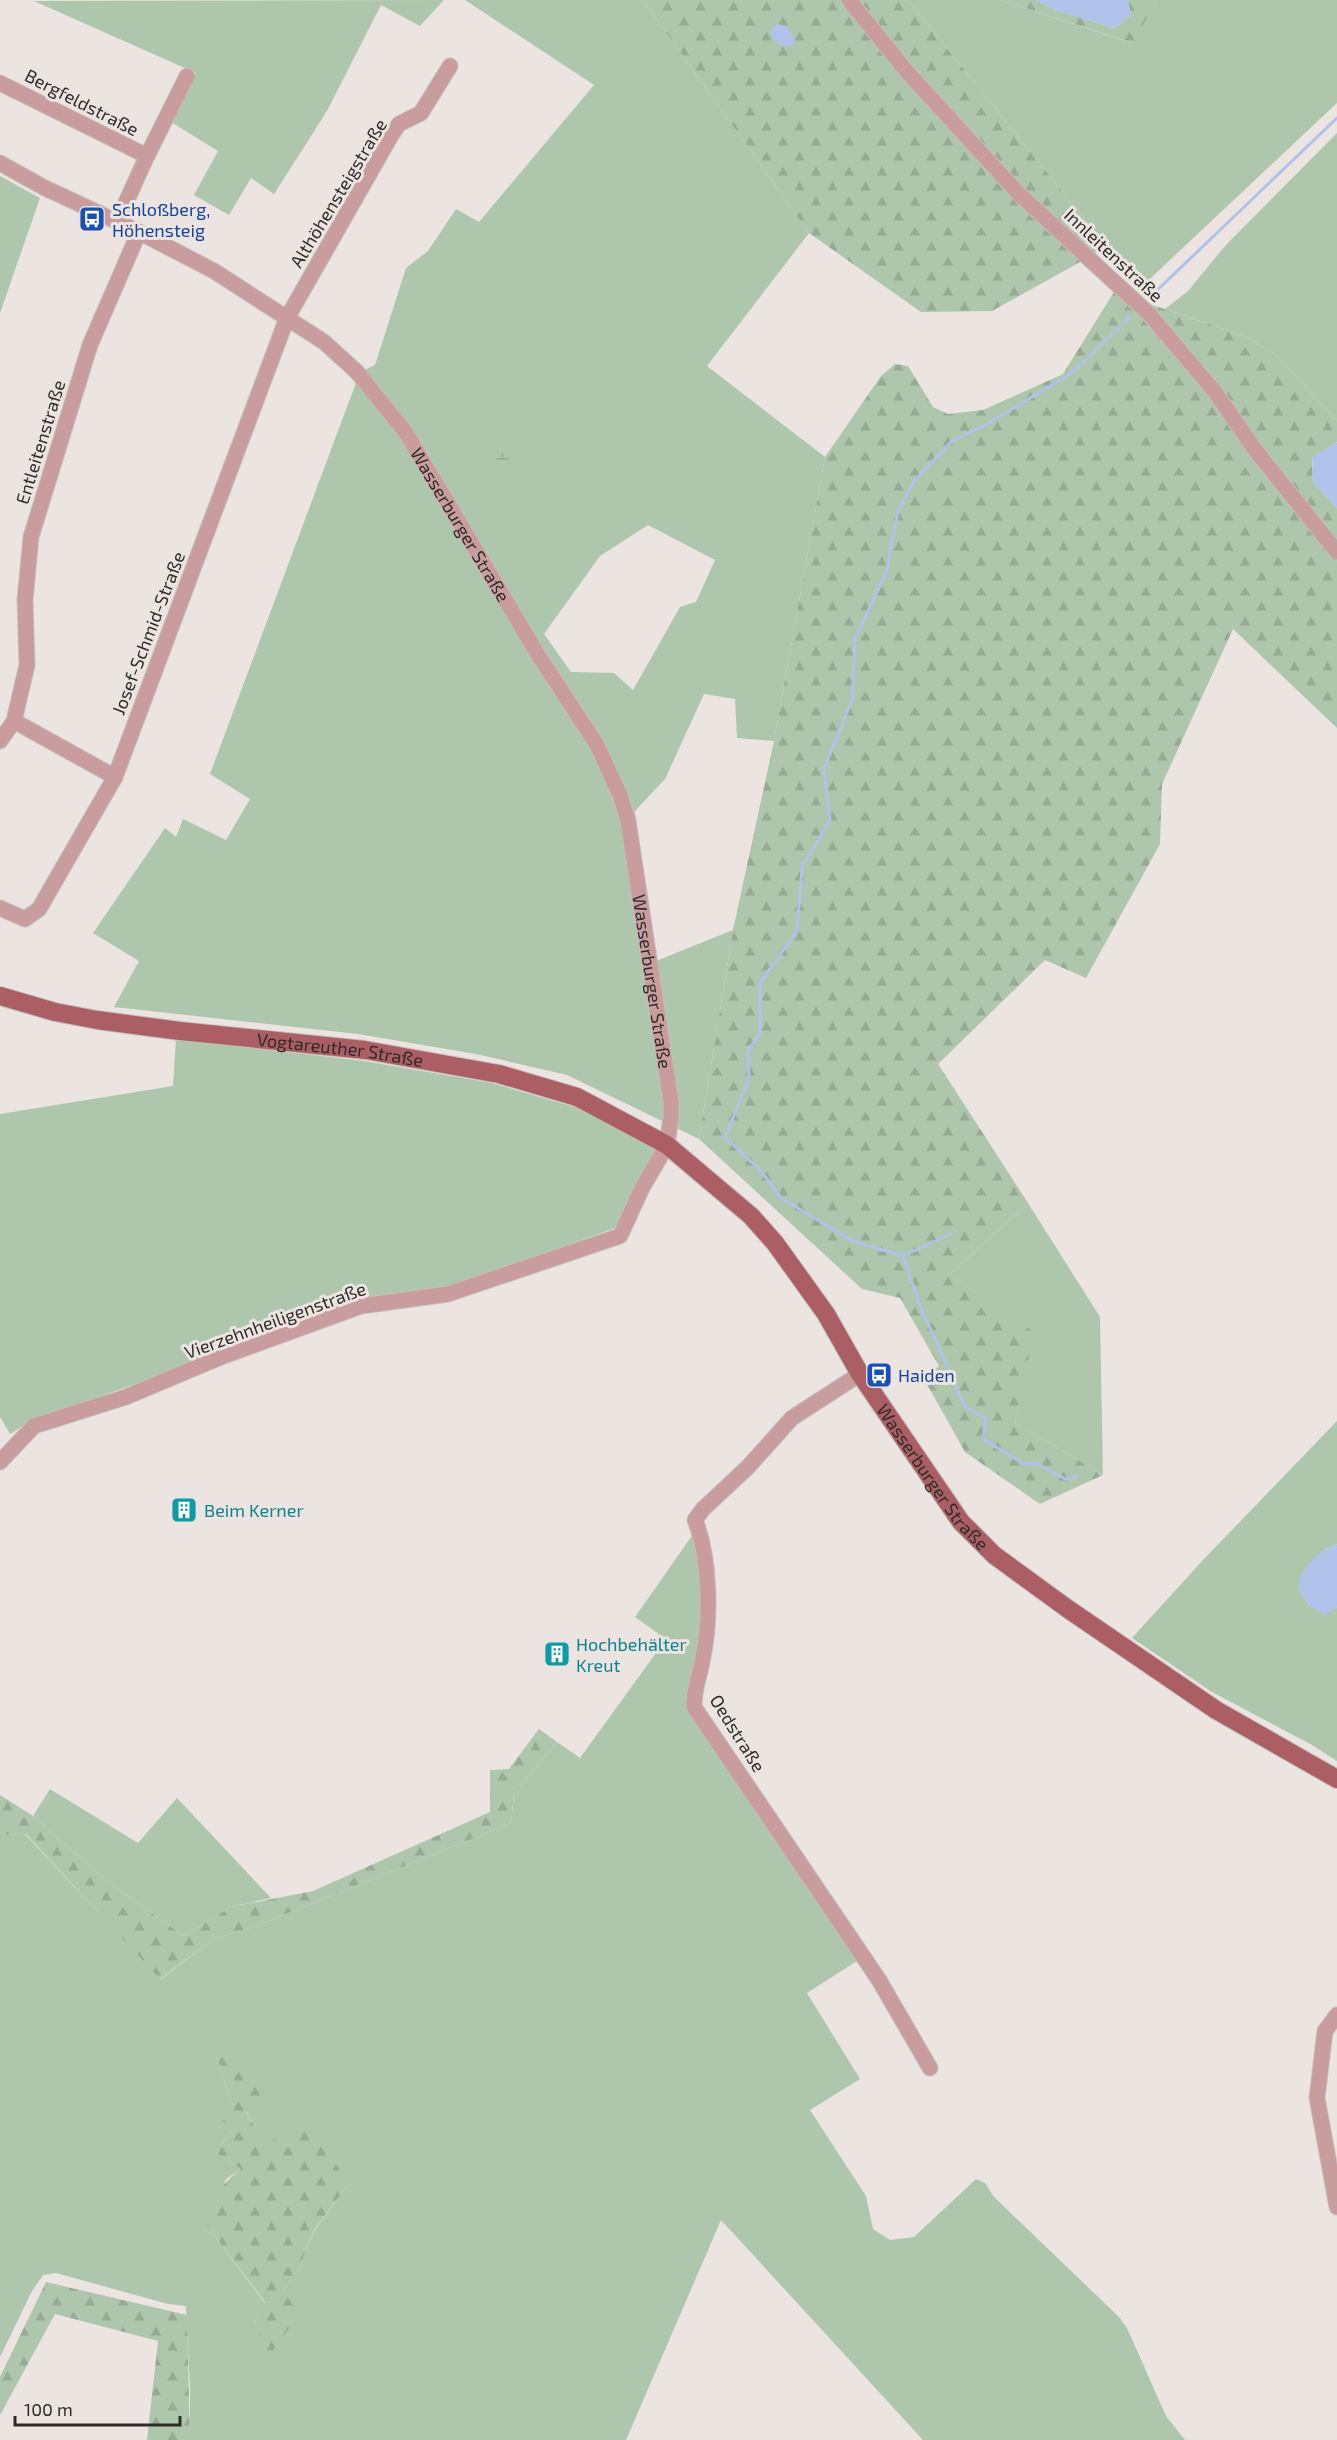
<svg xmlns="http://www.w3.org/2000/svg" width="1337" height="2440" font-family="'Exo 2',sans-serif">
<style>
.green{fill:#aec6ac;fill-rule:evenodd}
.forest{fill:url(#forest-firs)}
.wetland{fill:url(#wetland-marsh)}
.water{fill:#b0c2e9}
.lines{fill:none;stroke-linecap:round;stroke-linejoin:round}
.stream{stroke:#b0c2e9;stroke-width:3}
.minor-casing{stroke:#c6bfbc;stroke-width:17}
.major-casing{stroke:#c6bfbc;stroke-width:20}
.minor{stroke:#c99d9e;stroke-width:15}
.major{stroke:#ab5e63;stroke-width:18}
.labels{text-anchor:middle;dominant-baseline:central;stroke-width:6;stroke-linejoin:round;paint-order:stroke}
.street-label{font-size:18px;fill:#2e2b2a;stroke:#ece4e0}
.transit-label{font-size:18px;fill:#164399;stroke:#ece4e0;text-anchor:start}
.culture-label{font-size:18px;fill:#0d838f;stroke:#ece4e0;text-anchor:start}
</style>
<defs>
<pattern id="forest-firs" width="22" height="20" patternUnits="userSpaceOnUse" patternTransform="scale(1.5)"><rect width="22" height="20" fill="#aec6ac"/><path d="M5 1l3.5 6h-7zM16 11l3.5 6h-7z" fill="#96aa94"/></pattern>
<pattern id="wetland-marsh" width="20" height="14" patternUnits="userSpaceOnUse" patternTransform="scale(1.5)"><rect width="20" height="14" fill="#aec6ac"/><path d="M1 5h8M5 5V1M11 12h8M15 12V8" fill="none" stroke="#96aa94"/></pattern>
</defs>
<rect width="100%" height="100%" fill="#ece4e0"/>
<g class="green">
<path d="M444,0L420,26L381,5L327,111L274,194L251,178L229,215L194,195L218,151L171,122L196,73L34,1Z"/>
<path d="M465,0H643L809,233L707,366L825,457L774,741L737,738L735,699L704,694L665,779L635,811L656,961L733,930L699,1139L567,1075L476,1054L358,1034L114,1007L139,961L93,933L165,828L176,837L183,819L226,840L250,799L210,774L360,372L375,365L406,268L428,251L456,209L479,222L594,85ZM648,525L715,560L696,602L680,607L633,690L614,673L571,672L544,634L600,556Z"/>
<path d="M908,0H1001L1132,43L1157,0H1337V103L1138,290L1107,247Z"/>
<path d="M1337,133V421L1279,358L1248,337L1165,309L1188,291L1225,246Z"/>
<path d="M0,176L40,198L0,313Z"/>
<path d="M176,1039L364,1061L492,1083L575,1107L657,1149L615,1228L448,1288L195,1363L33,1420L10,1434L0,1417V1114L173,1086Z"/>
<path d="M1028,1203L1100,1317L1103,1475L1015,1423L1033,1332L949,1275Z"/>
<path d="M1337,1421V1544L1326,1549L1308,1604L1325,1614L1337,1607V1761L1312,1745L1212,1692L1132,1638L1203,1560Z"/>
<path d="M696,1530L704,1588L700,1661L690,1689V1715L860,1959L807,1993L860,2079L810,2110L866,2196L873,2229L890,2240L914,2237L976,2179L985,2183L994,2197L1119,2317L1127,2328L1166,2416L1185,2440H923L721,2220L626,2440H190V2389L186,2306L168,2304L56,2273L43,2275L32,2291L0,2357V1835L25,1834L161,1979L212,1940L256,1926L511,1823L514,1794L557,1742L580,1758L666,1639L635,1617ZM217,2058L264,2144L349,2184L314,2231L298,2270L283,2291L268,2358L255,2321L265,2303L207,2226L226,2179L241,2169L216,2153L232,2130L233,2106Z"/>
<path d="M50,1789L138,1843L177,1798L271,1898L231,1907L184,1936L103,1878L33,1816Z"/>
</g>
<g class="forest">
<path d="M643,0H908L1107,247L992,311L921,312L809,233Z"/>
<path d="M1001,0H1036L1055,10L1115,28L1131,15L1128,0H1157L1133,43Z"/>
<path d="M1114,292L1248,337L1279,358L1337,421V442L1312,458L1313,482L1337,508V728L1233,629L1162,784L1160,844L1086,978L1045,960L938,1064L1028,1203L949,1275L1034,1332L1015,1423L1103,1475L1040,1504L965,1452L924,1379L939,1366L900,1298L862,1289L699,1139L733,930L774,741L825,457L881,376L895,364L908,366L933,407L948,414L983,410L1063,374Z"/>
<path d="M539,1729L557,1742L514,1794L511,1823L256,1926L212,1940L160,1979L26,1834L0,1835V1795L33,1816L103,1878L184,1936L231,1907L313,1891L490,1812V1770L509,1769Z"/>
<path d="M232,2052L265,2093L246,2112L264,2143L312,2128L349,2184L314,2230L298,2270L283,2291L299,2314L267,2359L255,2321L265,2302L207,2226C213,2199 218,2186 241,2169L216,2153L232,2130L223,2121L233,2106L217,2058Z"/>
<path d="M46,2282L187,2315L190,2440H147L158,2341L55,2314L0,2415V2377Z"/>
</g>
<path class="wetland" d="M498,449L516,455L515,465L510,471L491,463L489,454Z"/>
<g class="water">
<path d="M1036,0H1128L1131,15L1115,28L1054,10Z"/>
<path d="M776,24C788,25 792,31 794,42L791,46C780,47 774,43 770,32Z"/>
<path d="M1337,442V508L1313,482L1312,457Z"/>
<path d="M1337,1544V1607L1325,1615C1319,1610 1310,1607 1306,1601C1286,1578 1316,1553 1337,1544Z"/>
</g>
<g class="lines">
<g class="stream">
<path d="M1149,298L1337,118"/>
<path d="M903,1256L951,1234"/>
<path d="M1077,1476L1065,1479L1038,1464L1022,1463L983,1439L986,1419L965,1407L919,1303L903,1256L853,1241L781,1198L761,1171L725,1137L749,1079L748,1051L760,1033V983L797,931L802,867L830,820L824,769L852,700L855,639L887,570L898,511L915,480L952,441L987,424L1072,373L1130,317"/>
</g>
<defs>
<g id="minor">
<path d="M849,0L909,74L1018,193L1149,314L1215,392L1256,451L1337,552"/>
<path d="M0,83L147,156"/>
<path id="s1" d="M0,163L43,187L139,232L214,271L324,342L357,372L406,433L540,658L597,745L620,795L628,821L671,1102V1117L667,1145L642,1188L620,1236L448,1294L361,1306L221,1357L126,1397L34,1426L0,1462"/>
<path d="M117,222L147,156L187,76"/>
<path d="M14,721L115,777"/>
<path d="M0,741L14,721L27,665L25,600L31,537L90,345L139,232"/>
<path d="M0,908L25,919L39,909L115,777L287,318L392,134L399,124L421,113L450,66"/>
<path d="M860,1374L792,1418L747,1468L703,1509L695,1520C710,1558 711,1617 703,1657C700,1677 694,1685 694,1707L879,1980L930,2068"/>
<path d="M1337,2015L1325,2031L1317,2098L1337,2207"/>
</g>
<g id="major">
<path id="s2" d="M0,996L55,1012L97,1020L180,1031L365,1050L499,1074L577,1097L667,1145L751,1216L775,1243L826,1314L860,1374L961,1522L994,1555L1068,1609L1216,1710L1337,1779"/>
</g>
</defs>
<use href="#minor" class="minor-casing"/>
<use href="#major" class="major-casing"/>
<use href="#minor" class="minor"/>
<use href="#major" class="major"/>
</g>
<defs>
<symbol id="bus-square" viewBox="-11 -11 22 22"><rect x="-9" y="-9" width="18" height="18" rx="4" fill="#1a4fb4" stroke="#ece4e0"/><path d="M-5-6H5V4H4V6H2V4H-2V6H-4V4H-5ZM-3.5-4V0h7V-4ZM-3.5 1.2v1.5H-2V1.2ZM2 1.2v1.5H3.5V1.2Z" fill="#fff"/></symbol>
<symbol id="building-square" viewBox="-11 -11 22 22"><rect x="-9" y="-9" width="18" height="18" rx="4" fill="#0f9aa8" stroke="#ece4e0"/><path d="M-4-6H4V6H1V3H-1V6H-4ZM-2.5-4.3h1.7v1.8h-1.7ZM.8-4.3h1.7v1.8H.8ZM-2.5-1h1.7V.8h-1.7ZM.8-1h1.7V.8H.8Z" fill="#fff"/></symbol>
</defs>
<g fill-rule="evenodd">
<use href="#bus-square" x="77" y="204" width="30" height="30"/>
<use href="#bus-square" x="864" y="1360" width="30" height="30"/>
<use href="#building-square" x="169" y="1495" width="30" height="30"/>
<use href="#building-square" x="542" y="1639" width="30" height="30"/>
</g>
<g class="labels">
<g class="street-label">
<text transform="translate(82 102) rotate(27)">Bergfeldstraße</text>
<text transform="translate(338 193) rotate(-59)">Althöhensteigstraße</text>
<text transform="translate(1114 255) rotate(43)">Innleitenstraße</text>
<text transform="translate(40 442) rotate(-73)">Entleitenstraße</text>
<text stroke="none"><textPath href="#s1" startOffset="600">Wasserburger Straße</textPath></text>
<text transform="translate(148 633) rotate(-69)">Josef-Schmid-Straße</text>
<text stroke="none"><textPath href="#s1" startOffset="1104">Wasserburger Straße</textPath></text>
<text stroke="none"><textPath href="#s2" startOffset="345">Vogtareuther Straße</textPath></text>
<text transform="translate(275 1320) rotate(-20)">Vierzehnheiligenstraße</text>
<text stroke="none"><textPath href="#s2" startOffset="1118">Wasserburger Straße</textPath></text>
<text transform="translate(738 1733) rotate(58)">Oedstraße</text>
</g>
<g class="transit-label">
<text x="112" y="209">Schloßberg,<tspan x="112" dy="21">Höhensteig</tspan></text>
<text x="898" y="1375">Haiden</text>
</g>
<g class="culture-label">
<text x="204" y="1510">Beim Kerner</text>
<text x="576" y="1644">Hochbehälter<tspan x="576" dy="21">Kreut</tspan></text>
</g>
</g>
<path d="M15 2416v9h165v-9" fill="none" stroke="#2e2b2a" stroke-width="3"/>
<text x="24" y="2416" font-size="18" fill="#2e2b2a" stroke="#ece4e0" stroke-width="4.5" paint-order="stroke">100 m</text>
</svg>
